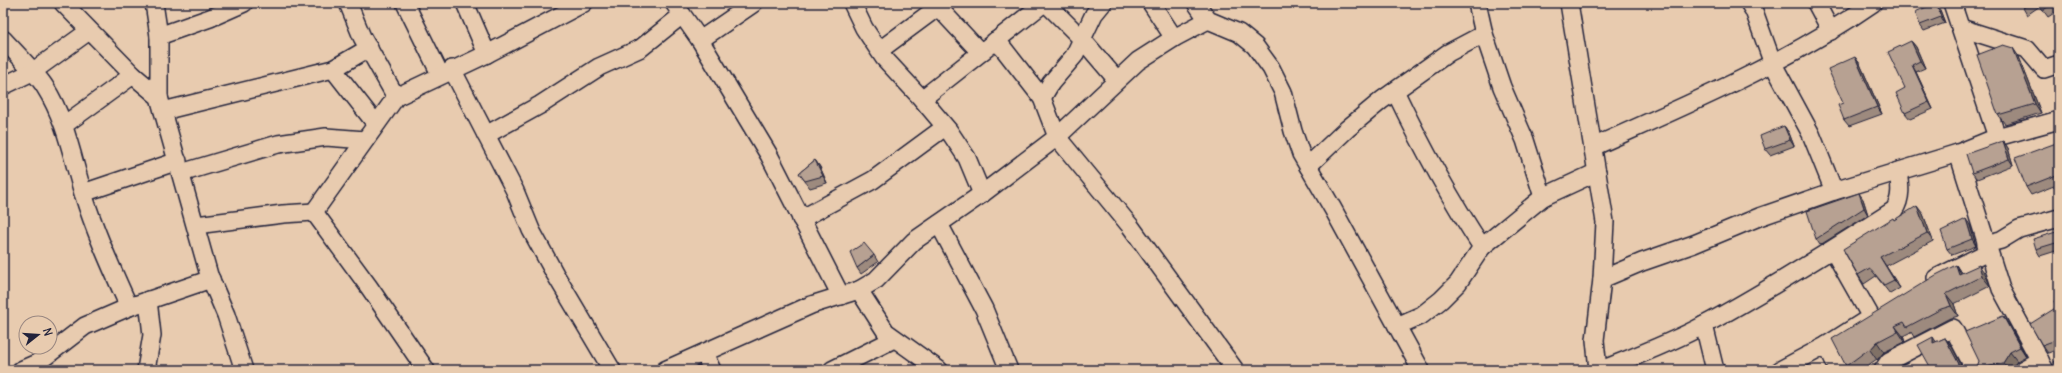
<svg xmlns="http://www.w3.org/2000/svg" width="2062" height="373" font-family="Delius,sans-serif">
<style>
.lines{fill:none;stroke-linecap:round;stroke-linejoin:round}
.minor-casing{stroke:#22223b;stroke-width:20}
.minor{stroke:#e8cbaf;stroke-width:17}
.wall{fill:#9d8a7e;stroke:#22223b}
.shaded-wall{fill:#807166;stroke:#22223b}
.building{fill:#b7a192;stroke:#22223b}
</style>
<rect width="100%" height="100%" fill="#e8cbaf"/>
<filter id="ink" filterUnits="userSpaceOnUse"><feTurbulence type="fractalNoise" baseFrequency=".025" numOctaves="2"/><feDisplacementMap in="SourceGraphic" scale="8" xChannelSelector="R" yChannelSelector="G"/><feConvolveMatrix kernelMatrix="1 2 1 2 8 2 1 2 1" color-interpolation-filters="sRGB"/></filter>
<g filter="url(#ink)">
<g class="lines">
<defs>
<g id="minor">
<path d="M63,3L133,75L159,97L209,275L226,315L244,370"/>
<path d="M154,3L159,36V97"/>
<path d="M348,3L362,37L396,97"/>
<path d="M405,3L440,74"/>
<path d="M465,3L487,54"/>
<path d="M674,3L700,40L769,155L841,296"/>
<path d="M852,3L864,28L884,58L922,99L949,131L967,158L982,194"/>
<path d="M937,3L938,7L980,52"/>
<path d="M1046,3L1082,39L1117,80"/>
<path d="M1151,3L1174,38"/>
<path d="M1196,3L1208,20L1239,33L1255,46L1271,68L1283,92L1293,131L1301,154L1333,209L1421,370"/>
<path d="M1477,3L1484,34L1502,87L1525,140L1543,197"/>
<path d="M1569,3L1605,222L1602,279L1595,340L1598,370"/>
<path d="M1749,3L1754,11L1773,64L1811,134L1834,191"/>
<path d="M1816,3L1831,31"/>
<path d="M1952,3L1997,137"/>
<path d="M1961,28L2027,49L2044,69L2059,64"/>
<path d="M159,36L210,18L244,3"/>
<path d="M3,39C14,51 37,74 45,87C66,120 72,157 83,193C95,232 112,269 129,307"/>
<path d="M700,40L754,3"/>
<path d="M995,41L1003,48L1042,98L1057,137L1131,227L1235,370"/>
<path d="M880,50L938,7"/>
<path d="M333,69L376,124"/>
<path d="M452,69L515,191L531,230L555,274L612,370"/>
<path d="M3,86L32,72L89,31"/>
<path d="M1395,91C1421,145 1449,197 1482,247"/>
<path d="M1042,98L1051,83L1074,56L1094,14L1103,3"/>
<path d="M922,99L1044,3"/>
<path d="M163,111L333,69L369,48"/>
<path d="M64,125L133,75"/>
<path d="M486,135L540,105L599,67L641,48L682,15"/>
<path d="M1593,147C1689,104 1787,63 1873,3"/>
<path d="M1958,153L2001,289L2045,370"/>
<path d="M1308,166L1347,129L1382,100L1448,53L1484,34"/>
<path d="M181,173L278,144L326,137L365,140"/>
<path d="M83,193L178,161"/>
<path d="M314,212L396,97L487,54L584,3"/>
<path d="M314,212L369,287L426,370"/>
<path d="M801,219L873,180L945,127"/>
<path d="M939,224L984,309L1009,370"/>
<path d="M196,225L283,214L314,212"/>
<path d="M1986,244L2001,240L2019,229L2059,218"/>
<path d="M1833,250L1871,317L1827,345L1838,370"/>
<path d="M1936,278L1988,252"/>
<path d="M1602,279L1642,262L1694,244L1759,217L1834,191L1958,153L1997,137L2059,120"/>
<path d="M859,290L886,332L939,370"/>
<path d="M1704,325L1715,370"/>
<path d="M1397,326L1422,315L1441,300L1458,283L1482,247L1543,197L1597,172"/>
<path d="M704,353L712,370"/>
<path d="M21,370L37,363L85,326L129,307L211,279"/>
<path d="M146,370L152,335L148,300"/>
<path d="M665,370L811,305L859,290L876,280L914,241L982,194L1057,137L1138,61L1174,38L1208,20"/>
<path d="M832,370L894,339"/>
<path d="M1601,370C1636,356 1671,343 1704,325C1769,290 1832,250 1894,210C1902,198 1900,185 1898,171"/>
<path d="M1780,370L1827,345"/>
<path d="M1883,370L1889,361L1953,328L1975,370"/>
<path d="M2022,370L2040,360"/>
</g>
</defs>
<use href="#minor" class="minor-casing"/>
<use href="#minor" class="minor"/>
</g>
<g class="wall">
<path d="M2021,3H2059V10L2048,17L2040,6L2027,15L2023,8Z"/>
<path d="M1940,10L1945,23L1924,31L1920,25Z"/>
<path d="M1911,41L1916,47L1925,68L1916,72L1933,109L1910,119L1905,113V88Z"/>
<path d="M1855,57L1860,64L1882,114L1849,126L1844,120L1843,103Z"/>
<path d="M2019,57L2041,113L2005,124L1998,115Z"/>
<path d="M1784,126L1789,133L1794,146L1770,155L1765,149Z"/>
<path d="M2003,141L2008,148L2013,165L1977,179L1972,173Z"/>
<path d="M2059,142V184L2031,195L2026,187Z"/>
<path d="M815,160L820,167L827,183L810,188L799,173Z"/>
<path d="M1863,199L1868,215L1820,245L1816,239Z"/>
<path d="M1923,214L1933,241L1886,266L1900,288L1890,294L1876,276L1864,284L1858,275L1895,219Z"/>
<path d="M1970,225L1976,246L1952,255L1947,249Z"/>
<path d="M2056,232L2059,235V250L2040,256L2036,249Z"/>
<path d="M874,255L878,262L861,274L857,268Z"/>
<path d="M1956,265L1961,273L1986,275L1990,286L1954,304L1958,316L1948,319L1914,337L1911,332L1903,336L1905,342L1884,352L1877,360V359L1861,370H1849L1846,366Z"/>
<path d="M2059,299V349L2048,353L2042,345L2057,307Z"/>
<path d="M2003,316L2009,325L2026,356L2017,361L2011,370H1932L1936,342L1945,338L1952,347L1963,369L1973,370L1977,367Z"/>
</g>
<g class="shaded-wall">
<path d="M1936,3L1940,10L1945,23L1941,17Z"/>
<path d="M1911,41L1916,47L1925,68L1920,61Z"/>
<path d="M2013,48L2019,57L2041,113L2035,104Z"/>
<path d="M1855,57L1860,64L1882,114L1877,107Z"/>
<path d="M1912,65L1916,72L1933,109L1929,102Z"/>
<path d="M1784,126L1789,133L1794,146L1790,140Z"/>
<path d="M2003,141L2008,148L2013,165L2009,159Z"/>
<path d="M815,160L820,167L827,183L823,176Z"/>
<path d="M1859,193L1863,199L1868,215L1864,208Z"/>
<path d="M1917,206L1923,214L1933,241L1927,233Z"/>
<path d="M1966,219L1970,225L1976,246L1972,239Z"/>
<path d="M1880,257L1886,266L1900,288L1894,280Z"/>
<path d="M1956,265L1963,276L1967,284L1959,274Z"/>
<path d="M1979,265L1986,275L1990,286L1982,276Z"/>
<path d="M1946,294L1954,304L1958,316L1951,306Z"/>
<path d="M2003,316L2009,325L2026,356L2020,347Z"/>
<path d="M1895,326L1903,336L1905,342L1898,331Z"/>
<path d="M1933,337L1939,346L1933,343Z"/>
<path d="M1945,338L1952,347L1964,370L1960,366Z"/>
<path d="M1877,342L1884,352L1877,360L1870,350Z"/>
<path d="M2010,352L2017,361L2011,370H2008L2003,363Z"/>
</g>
<g class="building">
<path d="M1936,3L1941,17L1920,25L1915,12Z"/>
<path d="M2021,3H2030L2023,8Z"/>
<path d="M2038,3H2055L2043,10Z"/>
<path d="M1911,41L1920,61L1912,65L1929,102L1905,113L1896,93L1905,88L1888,52Z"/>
<path d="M2003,45L2013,48L2035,104L1998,115L1977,55Z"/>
<path d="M1855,57L1877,107L1844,120L1838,105L1843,103L1828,69Z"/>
<path d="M2059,120V131L2055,122Z"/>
<path d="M1784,126L1790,140L1765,149L1760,136Z"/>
<path d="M2003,141L2009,159L1972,173L1966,154Z"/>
<path d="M2059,142V174L2026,187L2015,158Z"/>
<path d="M815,160L823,176L805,181L799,173Z"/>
<path d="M1859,193L1864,208L1816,239L1807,211Z"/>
<path d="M1917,206L1927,233L1880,257L1894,280L1884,285L1870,268L1858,275L1843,249L1893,218L1894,220Z"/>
<path d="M1966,219L1972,239L1947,249L1941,231Z"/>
<path d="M2056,232L2059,240V242L2036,249L2033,239Z"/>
<path d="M864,243L874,255L857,268L850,252Z"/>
<path d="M1956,265L1959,274L1979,265L1982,276L1946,294L1951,306L1941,309L1907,327L1904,322L1895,326L1898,331L1877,342L1870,350L1869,349L1846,366L1832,339L1936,275Z"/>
<path d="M2059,299V344L2053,341L2042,345L2030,324L2057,307L2054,301Z"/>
<path d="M2003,316L2020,347L2010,352L2003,363L1973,370H1932L1918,345L1933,337V343L1945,338L1960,366L1964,370H1973L1977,367L1979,361L1965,332Z"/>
<path d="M2059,357V370L2054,362Z"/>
</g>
</g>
<rect width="2062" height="373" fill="none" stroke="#e8cbaf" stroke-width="16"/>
<rect x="8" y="8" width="2046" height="357" fill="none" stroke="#22223b" stroke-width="1.5" filter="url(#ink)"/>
<g transform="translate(38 335) rotate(73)"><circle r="19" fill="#e8cbaf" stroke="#998781"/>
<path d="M0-3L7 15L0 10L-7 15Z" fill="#22223b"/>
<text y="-6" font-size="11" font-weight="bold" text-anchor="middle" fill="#22223b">N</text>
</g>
</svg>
